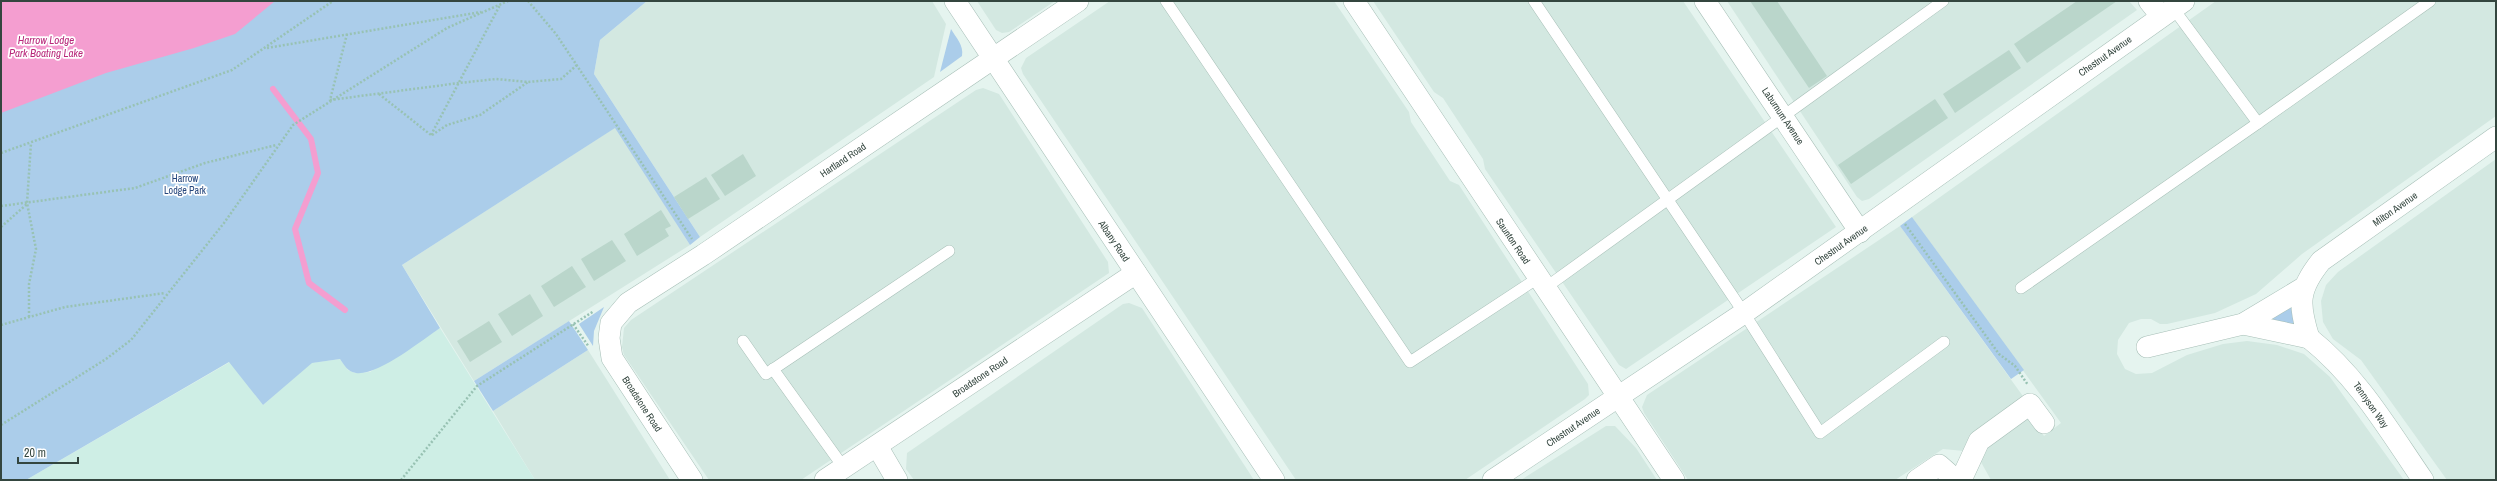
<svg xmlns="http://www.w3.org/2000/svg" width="2497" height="481" font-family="'Archivo Narrow',sans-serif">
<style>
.residential{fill:#d3e8e1}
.education{fill:#ceeee5}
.green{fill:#abcdea}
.water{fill:#f49ed0}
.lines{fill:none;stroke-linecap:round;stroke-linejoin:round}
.stream{stroke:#f49ed0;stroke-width:6}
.building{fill:#bad6cb}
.service-casing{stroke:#a7bfb7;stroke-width:12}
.minor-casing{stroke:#a7bfb7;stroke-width:22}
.path{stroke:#98c2b3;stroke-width:2.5;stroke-dasharray:2 2;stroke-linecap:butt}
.service{stroke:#fff;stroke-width:11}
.minor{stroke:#fff;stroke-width:21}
.labels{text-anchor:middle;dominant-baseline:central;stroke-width:3.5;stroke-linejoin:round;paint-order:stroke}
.street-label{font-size:10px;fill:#34463f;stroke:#fff}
.park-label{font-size:10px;fill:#25457b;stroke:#fff}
.water-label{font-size:11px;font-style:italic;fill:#b8287a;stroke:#fff}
</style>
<rect width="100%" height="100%" fill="#e5f4ef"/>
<g class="residential">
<path d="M647,1H932L946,24L934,77L700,237L594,74L600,40Z"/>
<path d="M977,1H1055L1009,32L1002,33L996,30Z"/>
<path d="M1110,1H1334L1409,112L1411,122L1450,181L1459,185L1588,384L1589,395L1585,399L1465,480H1296L1023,74L1021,68L1026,58Z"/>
<path d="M1373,1H1683L1836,227L1626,369L1619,365L1485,169L1483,159L1443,98L1434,92Z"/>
<path d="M1727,1H2129L2137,10L1869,199L1862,201L1857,197Z"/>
<path d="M2216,1H2496V116L2302,254L2256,294L2215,313L2167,324H2160L2151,319H2141L2129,323L2118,340L2117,354L2125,369L2136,374L2152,373L2187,355L2223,344L2247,341L2277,345L2304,354L2330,377L2404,480H1991L1977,455L2029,413L2044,436L2061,423L1912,217Z"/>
<path d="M983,88L999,94L1108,262L1109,273L801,480H709L624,355L622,347L624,328L631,320L976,90Z"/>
<path d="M616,127L690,245L474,381L402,265Z"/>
<path d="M2496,159V480H2447L2361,360L2333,339L2323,322L2321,301L2326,285L2338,272Z"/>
<path d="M1900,226L2025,399L1964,451L1943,449L1895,480H1688L1644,413L1642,407L1647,395Z"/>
<path d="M1129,303L1142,308L1254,480H914L906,469L907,453L1123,304Z"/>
<path d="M588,350L670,480H535L493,411Z"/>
<path d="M1606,426H1615L1636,448L1657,480H1521Z"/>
</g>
<path class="education" d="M440,328L535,480H26L230,362L263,405L311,363L340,359L348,370L355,373L370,372Z"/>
<g class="green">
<path d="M1,1H647L600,40L594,74L700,237L690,245L615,128L402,265L440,328C422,340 378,376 356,373C348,372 344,365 340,359L312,363L263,405L229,362L26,480H1Z"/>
<path d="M951,29C956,38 964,45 962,56L940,72Z"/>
<path d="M1912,217L2024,370L2011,379L1900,226Z"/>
<path d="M2292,301L2298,329L2259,321Z"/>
<path d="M604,307L594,331L593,346L579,324Z"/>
<path d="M569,321L588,350L493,411L474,381Z"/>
</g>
<path class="water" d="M1,1H275L235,34L194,48L106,73L1,113Z"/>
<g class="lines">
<path class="stream" d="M273,89L311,139L318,173L295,229L309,283L345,310"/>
</g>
<g class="building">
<path d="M1750,1H1777L1827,76L1809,88Z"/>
<path d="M2077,1H2117L2027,63L2014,44Z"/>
<path d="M2009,50L2021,68L1955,113L1943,94Z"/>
<path d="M1935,99L1948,118L1851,184L1838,165Z"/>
<path d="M743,154L756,176L725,196L711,175Z"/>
<path d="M706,177L720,199L688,219L674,197Z"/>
<path d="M661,210L671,226L665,229L669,236L637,256L624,234Z"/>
<path d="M612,240L626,261L594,281L581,259Z"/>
<path d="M572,266L586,287L554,307L541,286Z"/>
<path d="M530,294L543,316L512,336L498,314Z"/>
<path d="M489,321L502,342L470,362L457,341Z"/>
</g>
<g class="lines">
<defs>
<g id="service">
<path d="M1166,1L1410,362L1538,278"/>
<path d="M1534,1L1744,313L1820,433L1944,342"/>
<path d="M2173,8L2258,123"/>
<path d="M1545,288L1943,1"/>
<path d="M2021,288L2258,123L2430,1"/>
<path d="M743,341L766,374L949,251"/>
<path d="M773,369L844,468"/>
</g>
<g id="minor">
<path d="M955,1L1274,480"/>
<path d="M1354,1L1674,480"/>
<path d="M1705,1L1860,232"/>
<path d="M2149,1L2161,16"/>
<path d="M2243,324L2309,338C2298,303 2298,290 2321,261L2496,137"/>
<path d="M2309,338C2358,377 2388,429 2423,480"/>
<path d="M2147,347L2243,324L2303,288"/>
<path d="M877,446L897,480"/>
<path d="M692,480L612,358L609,338L611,323L628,303L703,255L1078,1"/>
<path d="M825,480L1136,273"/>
<path d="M1493,480L1744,313L2184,1"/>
<path d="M1917,480L1939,465L1956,480"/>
<path d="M1961,480L1979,441L2030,404L2044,423"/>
</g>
</defs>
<use href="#service" class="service-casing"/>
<use href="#minor" class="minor-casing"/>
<g class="path">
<path d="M528,1L556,34L692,239"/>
<path d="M347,34L330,100L459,83L496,79L528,82L561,79L577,65"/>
<path d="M267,48L481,12"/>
<path d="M379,94L431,135"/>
<path d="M431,135L500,5"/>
<path d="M432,135L447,125L480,115L528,82"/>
<path d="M1,153L232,70L333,1"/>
<path d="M1,206L135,188L205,163L276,145"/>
<path d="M1905,224L1999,354L2015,366L2028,385"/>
<path d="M1,227L27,204"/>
<path d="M29,317V284L36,249L27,203L31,143"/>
<path d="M573,324L589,347"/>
<path d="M1,325L65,307L165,293"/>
<path d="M1,425L106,359L131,340L224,223L293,125L447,28L508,1"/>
<path d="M401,480L477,386L594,311"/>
</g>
<use href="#service" class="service"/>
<use href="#minor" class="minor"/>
</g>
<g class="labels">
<g class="street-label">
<text transform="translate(2105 56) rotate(-35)">Chestnut Avenue</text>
<text transform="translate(1783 116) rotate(56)">Laburnum Avenue</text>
<text transform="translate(843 160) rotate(-34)">Hartland Road</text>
<text transform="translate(2395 209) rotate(-35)">Milton Avenue</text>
<text transform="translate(1114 241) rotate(56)">Albany Road</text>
<text transform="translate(1513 241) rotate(56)">Saunton Road</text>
<text transform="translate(1841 245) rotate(-35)">Chestnut Avenue</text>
<text transform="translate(980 377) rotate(-34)">Broadstone Road</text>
<text transform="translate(642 404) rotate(57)">Broadstone Road</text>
<text transform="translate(2371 405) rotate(55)">Tennyson Way</text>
<text transform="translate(1573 427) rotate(-34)">Chestnut Avenue</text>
</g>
<g class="park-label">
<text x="185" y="178">Harrow<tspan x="185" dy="12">Lodge Park</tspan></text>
</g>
<g class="water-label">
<text x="46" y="40">Harrow Lodge<tspan x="46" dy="13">Park Boating Lake</tspan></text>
</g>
</g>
<rect width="2497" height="481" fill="none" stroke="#34463f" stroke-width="4"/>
<path d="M18 457v6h60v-6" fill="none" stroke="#34463f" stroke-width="2"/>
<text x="24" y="457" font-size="12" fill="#34463f" stroke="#ffffff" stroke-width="3" paint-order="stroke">20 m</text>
</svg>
